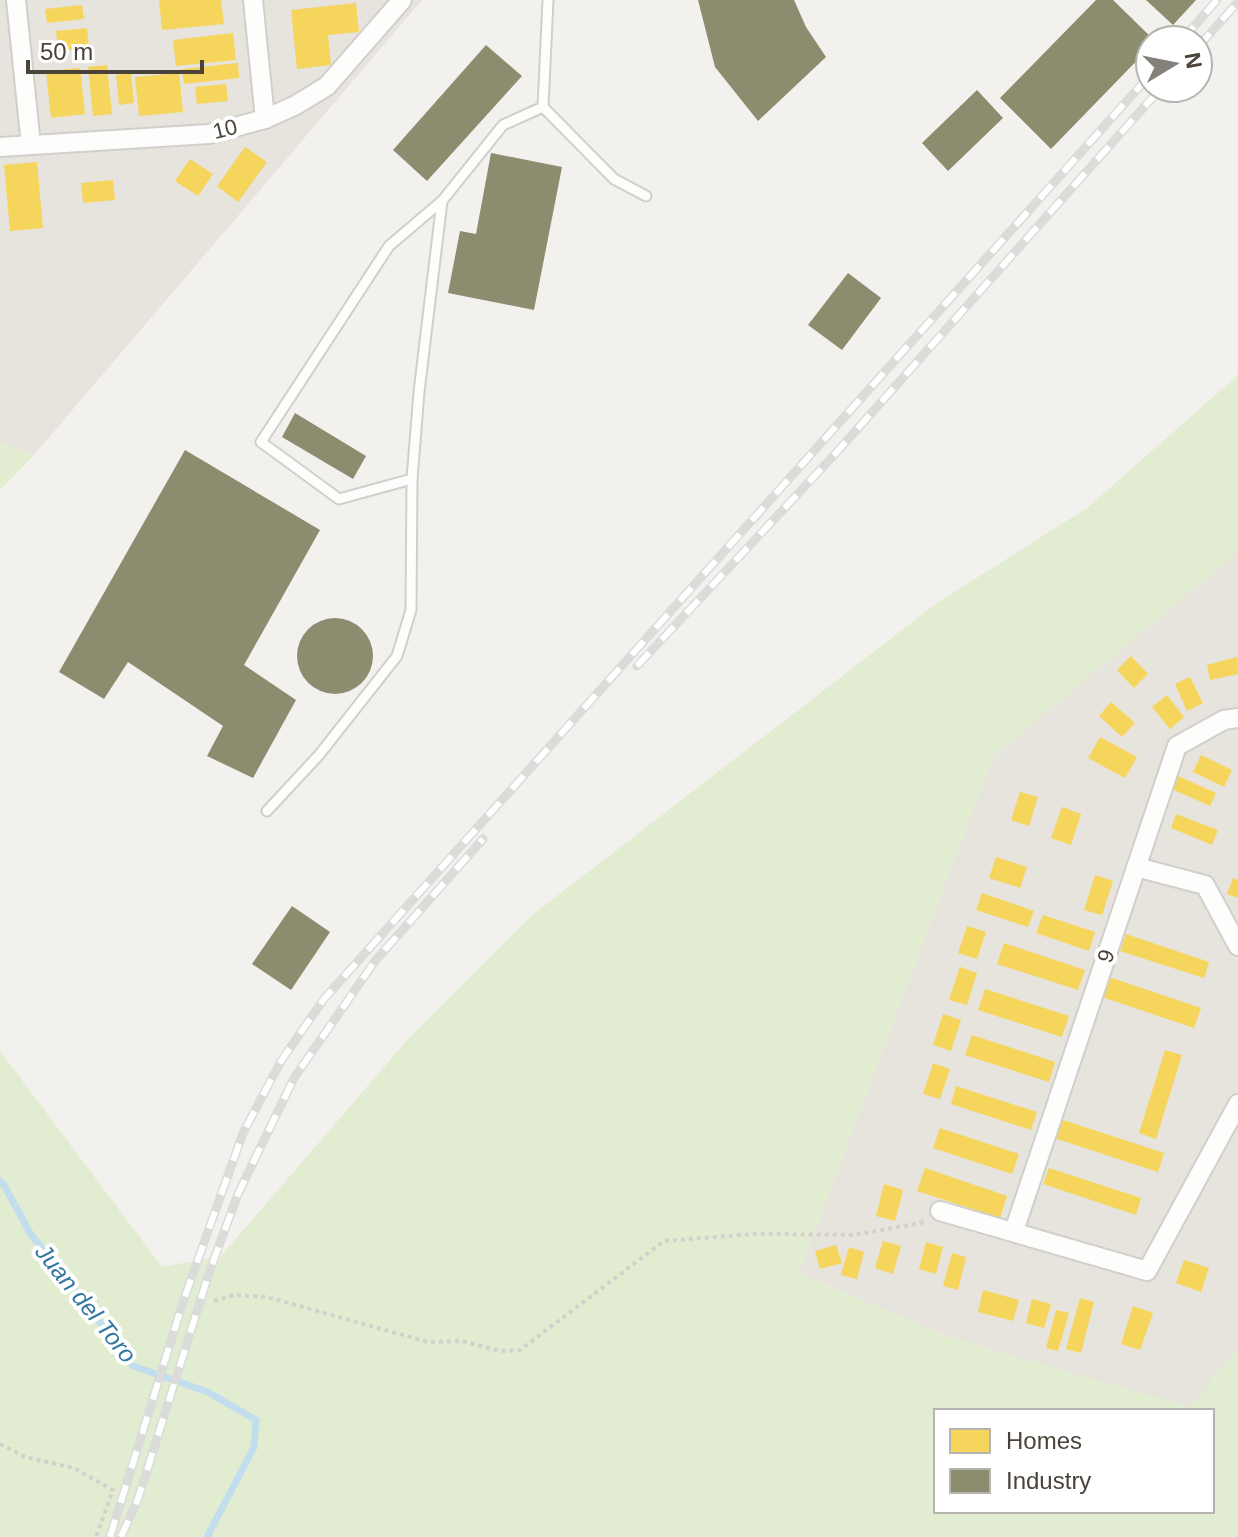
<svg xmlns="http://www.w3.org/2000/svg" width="1238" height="1537" font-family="Arial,sans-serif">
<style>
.residential{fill:#e7e3dd}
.green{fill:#e2ecd0;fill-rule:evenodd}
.homes{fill:#f6d55c}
.industry{fill:#8c8c6e}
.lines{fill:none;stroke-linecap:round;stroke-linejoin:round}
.stream{stroke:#c2deee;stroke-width:7}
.service-casing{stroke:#d1cfcc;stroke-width:13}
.minor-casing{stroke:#d1cfcc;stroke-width:22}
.path{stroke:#d3d1cc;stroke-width:4;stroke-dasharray:4 4;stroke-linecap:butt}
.service{stroke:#fdfdfc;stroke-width:9}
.minor{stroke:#fdfdfc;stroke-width:18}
.rail-casing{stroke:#dbdbda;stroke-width:9}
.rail{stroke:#fff;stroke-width:6;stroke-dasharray:18;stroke-linecap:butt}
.labels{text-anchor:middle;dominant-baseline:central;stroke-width:8;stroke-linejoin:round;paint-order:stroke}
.street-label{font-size:22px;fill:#4a433a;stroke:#fff}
.water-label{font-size:24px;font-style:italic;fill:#3378a2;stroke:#fff}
</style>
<rect width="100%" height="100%" fill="#f3f1ee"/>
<g class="residential">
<path d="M0,0H422L34,455L0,443Z"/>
<path d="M1238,552V1347L1191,1408L949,1337L799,1273L993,757Z"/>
</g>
<g class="green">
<path d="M1238,375V552L993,757L799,1273L949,1337L1190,1407L1238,1347V1537H0V1051L162,1267L221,1256L409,1038L531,916L937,603L1087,508ZM936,1411H1212V1511H936Z"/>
<path d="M0,443L34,455L0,490Z"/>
</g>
<g class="homes">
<path d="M159,0H221L224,24L162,30Z"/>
<path d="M356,3L359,32L328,35L331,65L297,69L291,10Z"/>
<path d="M82,5L84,19L47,23L45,9Z"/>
<path d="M87,28L89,48L58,51L56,31Z"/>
<path d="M233,33L236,60L176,66L173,40Z"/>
<path d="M238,63L239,78L184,84L182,69Z"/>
<path d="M107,65L112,114L93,116L88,67Z"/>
<path d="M80,68L85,114L51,118L46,71Z"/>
<path d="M131,73L134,103L119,105L116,75Z"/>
<path d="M179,73L183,112L139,116L135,77Z"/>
<path d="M226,84L228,101L197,104L195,87Z"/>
<path d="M245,147L267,162L238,202L217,186Z"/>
<path d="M190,159L213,174L198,196L175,181Z"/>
<path d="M37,162L43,228L10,231L4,165Z"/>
<path d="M113,180L115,200L83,203L81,183Z"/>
<path d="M1131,656L1148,674L1134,688L1117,670Z"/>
<path d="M1237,657L1238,674L1210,680L1207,665Z"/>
<path d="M1190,677L1203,703L1187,711L1175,684Z"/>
<path d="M1167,695L1184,717L1170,729L1152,707Z"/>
<path d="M1111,702L1135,723L1122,737L1099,716Z"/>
<path d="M1100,737L1137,757L1125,778L1088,758Z"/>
<path d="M1201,755L1232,770L1224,787L1193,772Z"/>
<path d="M1178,776L1216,793L1210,806L1172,789Z"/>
<path d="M1020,792L1038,797L1029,826L1011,820Z"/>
<path d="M1062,807L1081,814L1071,845L1051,838Z"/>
<path d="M1176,814L1218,830L1212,845L1171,828Z"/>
<path d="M996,857L1027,867L1020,888L989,878Z"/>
<path d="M1095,875L1113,881L1102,915L1084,910Z"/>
<path d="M1233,878L1238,880V898L1227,894Z"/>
<path d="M982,893L1034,911L1028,927L976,910Z"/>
<path d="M1043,915L1095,932L1089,951L1036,933Z"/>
<path d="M967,926L986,932L977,959L958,953Z"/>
<path d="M1126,934L1209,962L1204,978L1120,951Z"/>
<path d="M1004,943L1085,970L1078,990L997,964Z"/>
<path d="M960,967L977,973L967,1005L949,1000Z"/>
<path d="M1109,977L1201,1008L1194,1028L1102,997Z"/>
<path d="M985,989L1069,1016L1062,1037L978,1010Z"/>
<path d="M943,1014L961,1020L951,1051L933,1045Z"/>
<path d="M972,1035L1055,1062L1049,1082L965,1055Z"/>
<path d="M1165,1050L1182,1055L1156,1139L1139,1133Z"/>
<path d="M933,1063L950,1069L940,1099L923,1094Z"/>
<path d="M956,1086L1037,1112L1031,1130L951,1104Z"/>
<path d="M1057,1118L1164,1153L1158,1172L1051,1137Z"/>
<path d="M940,1128L1019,1154L1012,1174L933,1148Z"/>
<path d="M925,1168L1007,1196L1000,1218L917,1191Z"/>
<path d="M1049,1168L1141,1198L1136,1215L1043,1184Z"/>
<path d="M884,1184L903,1190L895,1221L876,1216Z"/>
<path d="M883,1241L901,1246L893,1274L875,1268Z"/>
<path d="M926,1242L943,1247L936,1274L919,1269Z"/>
<path d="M836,1245L842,1263L820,1269L815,1251Z"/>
<path d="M849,1247L864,1252L857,1279L841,1275Z"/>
<path d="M952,1253L966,1257L958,1290L943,1286Z"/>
<path d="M1184,1260L1209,1268L1201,1292L1176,1283Z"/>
<path d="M983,1290L1019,1300L1013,1321L978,1312Z"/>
<path d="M1080,1298L1094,1302L1081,1353L1066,1349Z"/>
<path d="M1032,1299L1051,1304L1044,1328L1026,1323Z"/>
<path d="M1133,1306L1153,1313L1140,1350L1121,1344Z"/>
<path d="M1056,1310L1069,1313L1058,1351L1046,1348Z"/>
</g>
<g class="industry">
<path d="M698,0H794L806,27L826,57L758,121L715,67Z"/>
<path d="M1096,0H1113L1154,40H1150V47L1051,149L1000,98Z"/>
<path d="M1146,0H1196L1173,25Z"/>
<path d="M486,45L522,76L427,181L393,150Z"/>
<path d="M977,90L1003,118L948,171L922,143Z"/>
<path d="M491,153L562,167L534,310L448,293L460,231L476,234Z"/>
<path d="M848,273L881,298L842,350L808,325Z"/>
<path d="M295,413L366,456L353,479L282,437Z"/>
<path d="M185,450L320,530L244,665L296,700L253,778L207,756L223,726L128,662L104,699L59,672Z"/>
<circle cx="335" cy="656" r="38"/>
<path d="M292,906L330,932L291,990L252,964Z"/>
</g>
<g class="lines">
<path class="stream" d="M0,1181L4,1185L30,1233L97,1319L115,1340L133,1366L208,1392L256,1420L254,1447L207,1537"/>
<defs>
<g id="service">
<path d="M543,107L614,179L646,196"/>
<path d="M412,479L339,499L261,442L389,246L442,201"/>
<path d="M267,811L319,755L397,656L411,610L412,479L419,392L442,201L503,125L543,107L548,0"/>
</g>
<g id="minor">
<path d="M16,0L31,145"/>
<path d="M253,0L265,119"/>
<path d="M0,147L209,134L265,119L296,105L327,86L402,0"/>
<path d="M1136,867L1205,885L1238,946"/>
<path d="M940,1211L1147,1271L1238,1104"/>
<path d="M1014,1231L1177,746L1224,720L1238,718"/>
</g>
</defs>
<use href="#service" class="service-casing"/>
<use href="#minor" class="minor-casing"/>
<g class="path">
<path d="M214,1301L234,1295L267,1297L428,1342L462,1341L500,1351L520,1350L664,1241L754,1234L854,1235L925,1222"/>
<path d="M0,1444L25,1457L74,1468L113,1490L96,1537"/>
</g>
<use href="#service" class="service"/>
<use href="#minor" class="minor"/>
<defs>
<g id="rail">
<path d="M1182,40L1217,0"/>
<path d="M1198,47L1238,2"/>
<path d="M637,666L835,454L1161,88"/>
<path d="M110,1537L184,1299L243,1133L281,1061L324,999L1150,75"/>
<path d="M121,1537L138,1499L209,1273L238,1194L294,1078L375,961L483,839"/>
</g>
</defs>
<use href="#rail" class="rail-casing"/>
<use href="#rail" class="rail"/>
</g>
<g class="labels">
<g class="street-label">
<text transform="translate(225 129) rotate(-14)">10</text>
<text transform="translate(1106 956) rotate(-71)">9</text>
</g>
<g class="water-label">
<text transform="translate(86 1303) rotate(51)">Juan del Toro</text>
</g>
</g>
<rect x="934" y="1409" width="280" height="104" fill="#ffffff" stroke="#b7b4b0" stroke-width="2"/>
<rect x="950" y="1429" width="40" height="24" fill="#f6d55c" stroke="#b7b4b0" stroke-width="2"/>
<text x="1006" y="1449" font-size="24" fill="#4a433a">Homes</text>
<rect x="950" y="1469" width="40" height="24" fill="#8c8c6e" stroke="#b7b4b0" stroke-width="2"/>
<text x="1006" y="1489" font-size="24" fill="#4a433a">Industry</text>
<g transform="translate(1174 64) rotate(80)"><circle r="38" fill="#ffffff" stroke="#b7b4b0" stroke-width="2"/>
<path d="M0-6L14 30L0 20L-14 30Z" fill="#858079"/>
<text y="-12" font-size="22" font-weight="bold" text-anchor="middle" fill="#4a433a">N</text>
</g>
<path d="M28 60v12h174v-12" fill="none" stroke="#4a433a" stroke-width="4"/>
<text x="40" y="60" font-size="24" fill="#4a433a" stroke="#ffffff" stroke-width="6" paint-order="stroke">50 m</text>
</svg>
